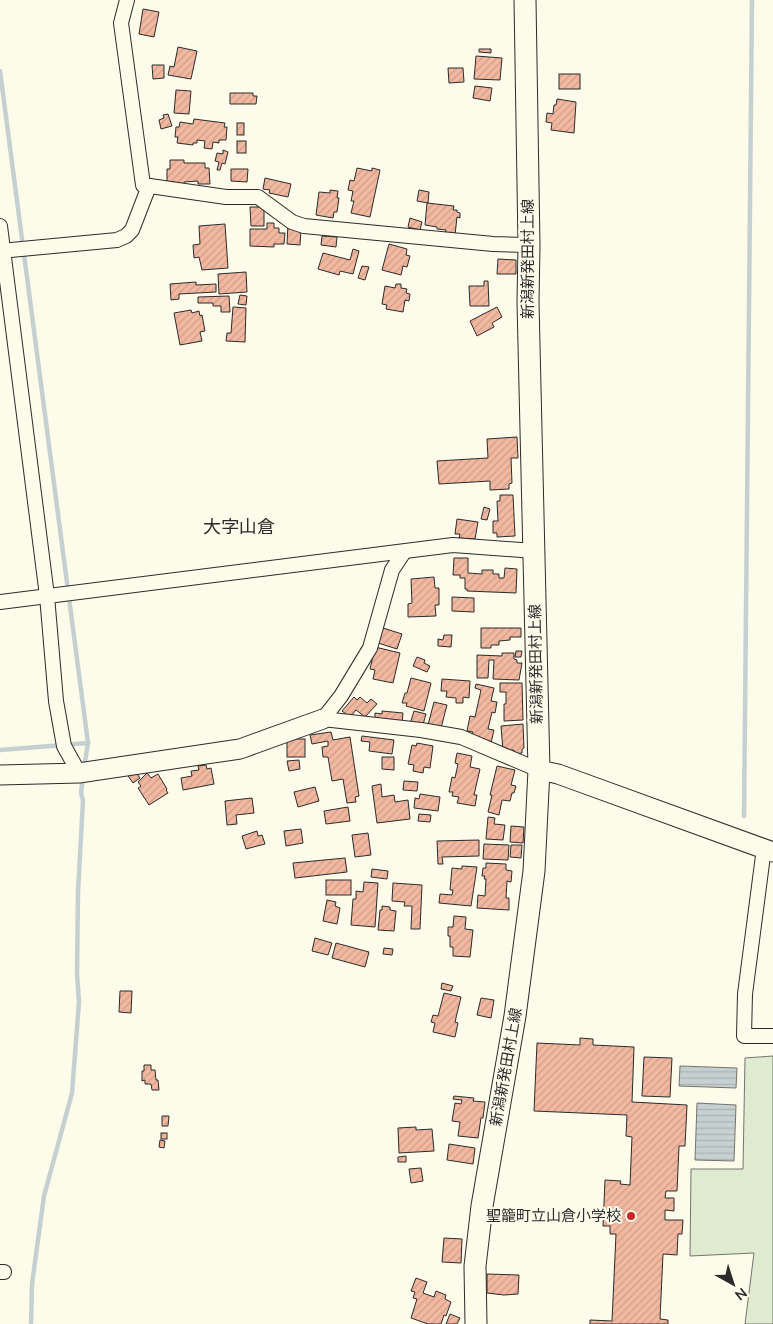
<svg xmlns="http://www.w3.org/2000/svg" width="773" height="1324" font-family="'Nunito Sans','Noto Sans JP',sans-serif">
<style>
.grass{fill:#deebd1;stroke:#74746e}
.water{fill:url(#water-rules);stroke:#74746e}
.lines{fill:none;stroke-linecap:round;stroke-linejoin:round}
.stream{stroke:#c7d0d0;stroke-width:4.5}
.building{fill:url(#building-hatch);stroke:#2b2b2b}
.street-casing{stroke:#2b2b2b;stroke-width:16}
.secondary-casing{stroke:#2b2b2b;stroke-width:21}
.primary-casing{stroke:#2b2b2b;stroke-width:23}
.street{stroke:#fdfbea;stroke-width:14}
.secondary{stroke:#fdfbea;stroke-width:19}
.primary{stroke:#fdfbea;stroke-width:21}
.poi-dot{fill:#c62828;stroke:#fdfbea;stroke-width:2}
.labels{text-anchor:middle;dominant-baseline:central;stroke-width:4;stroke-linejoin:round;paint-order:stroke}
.street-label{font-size:15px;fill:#2b2b2b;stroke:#fdfbea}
.poi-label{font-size:15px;fill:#2b2b2b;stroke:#fdfbea;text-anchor:end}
.quarter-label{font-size:18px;fill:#2b2b2b;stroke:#fdfbea}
</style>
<defs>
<pattern id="water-rules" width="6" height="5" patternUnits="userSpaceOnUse" patternTransform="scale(1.25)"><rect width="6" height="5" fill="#c7d0d0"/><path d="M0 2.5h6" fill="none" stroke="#abb3b3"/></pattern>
<pattern id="building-hatch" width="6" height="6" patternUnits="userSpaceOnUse" patternTransform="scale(1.25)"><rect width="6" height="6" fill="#f2b8a0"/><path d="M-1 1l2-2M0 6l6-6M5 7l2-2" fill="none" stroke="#d09e8a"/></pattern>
</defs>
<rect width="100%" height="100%" fill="#fdfbea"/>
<path class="grass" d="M773,1056V1324H745L754,1253L690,1256L691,1169H743L745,1058Z"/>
<g class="water">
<path d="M680,1066L737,1068L736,1088L679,1086Z"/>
<path d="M697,1103L736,1105L734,1161L695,1160Z"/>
</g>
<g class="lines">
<g class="stream">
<path d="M0,71L88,743L84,768"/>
<path d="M0,750L88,743"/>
<path d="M744,816L752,0"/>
<path d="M31,1324L32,1284L44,1196L72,1093L79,1002L77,974L78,892L83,800L81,793L83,776"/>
</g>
</g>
<g class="building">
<path d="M143,9L159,12L154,37L139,34Z"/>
<path d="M178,47L197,51L191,79L168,75L170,66L174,67Z"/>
<path d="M479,49H491V53L479,52Z"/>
<path d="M476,56L502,58L500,80L474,79Z"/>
<path d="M152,65H164V78L153,79Z"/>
<path d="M448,68H463L464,82L449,83Z"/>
<rect x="559" y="74" width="21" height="15"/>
<path d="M475,86L492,88L490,101L473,98Z"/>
<path d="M176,90L191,91L189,114L174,113Z"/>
<path d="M230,93H253V96H257L256,104H230Z"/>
<path d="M557,99L576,102L574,133L551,130L552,123L546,122L547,113L553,114L554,105H556Z"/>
<path d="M168,114L172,126L161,129L159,120L164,118L163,115Z"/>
<path d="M194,119L225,123L224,127H227L226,140H219V143L213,142L212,149L204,148L205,141L197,140V143H193V145L177,143L178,137H175L176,127H179L180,122L193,124Z"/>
<rect x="237" y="123" width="7" height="12"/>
<rect x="237" y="141" width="9" height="12"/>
<path d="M223,150L228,152L225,164L222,163L220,170H217L219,162L215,161L217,153L223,154Z"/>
<path d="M170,160H184V163H205V168H209L210,184H198V181L184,182V184L175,185V182H167V169H170Z"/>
<path d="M357,168L372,171V168L380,170L370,217L351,213L354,201H351L353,191L348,190L350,180L354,181Z"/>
<path d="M231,169H248L247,182L231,181Z"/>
<path d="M265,178L291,184L288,197L269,193L270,190L263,189Z"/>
<path d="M330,190L338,191L337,198H339L337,212H334L333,218L316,215L319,192L330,193Z"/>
<path d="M419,190L429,192L428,203L417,201Z"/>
<path d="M427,203L454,206L453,210H457V212L460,213V218L457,217L455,235L445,234L446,230L437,229V227L425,225Z"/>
<path d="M250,207H264V226H251Z"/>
<path d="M410,218L422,222L420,230L408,227Z"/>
<path d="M267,223H274V228H279V233H285L284,244H274V247L250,246V229H267Z"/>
<path d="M225,224L228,268L202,270L199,257L194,258L193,245L200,244L199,226Z"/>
<path d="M288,224L301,229L300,245L287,244Z"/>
<path d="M322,236L337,237L336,247L321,245Z"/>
<path d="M389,244L407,249L406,255L410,256L407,267L403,266L401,275L382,270Z"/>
<path d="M353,249L359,251L353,274L340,271L339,275L318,269L323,253L350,260Z"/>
<path d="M498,259L516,260V274H497Z"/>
<path d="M362,266L369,267L365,280L358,278Z"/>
<path d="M246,272L247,292L219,294L218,274Z"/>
<path d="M484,281H488L489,306H470L469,286H484Z"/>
<path d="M196,282V285L216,284V292L179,294V299L171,300L170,284Z"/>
<path d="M396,284H401V288L407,289L406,293L410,294L409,301L405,300L403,312L386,309L387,305L382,304L385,286L395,288Z"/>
<path d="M240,295L247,296L246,305L238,304Z"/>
<path d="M229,296L230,312H221V306H213V303H198V297Z"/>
<path d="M233,307L246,308L245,342L226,341L227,333H231Z"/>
<path d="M497,307L502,317L492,323L494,327L477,336L470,321Z"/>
<path d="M191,310L192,313L199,311L200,316L202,315L205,331L200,332L202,341L180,345L174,313Z"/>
<path d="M517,437L518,458H511L512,483L509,484V489L490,490V481L439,484L437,461L488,458L487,439Z"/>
<path d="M500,495H513L515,536L497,537V533H493V521H498L497,501H500Z"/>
<path d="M484,507L490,509L487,520L481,519Z"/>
<path d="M457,519L478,522L475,539L459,538L460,534H455Z"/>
<path d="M454,558H468V573L482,574V570H493V574H499V578H504L505,568L517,569L516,593L467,591V589H465V578H460V575H453Z"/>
<path d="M434,577L435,588H439V605H435L436,616L408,617V604L412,603L411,579Z"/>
<path d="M452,597L474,598V612L452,611Z"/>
<path d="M383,628L402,634L397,649L378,643Z"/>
<path d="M481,628H521V637H510V640L499,641V645H491V648H481Z"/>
<path d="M444,635H452L451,647L438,646V639L443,640Z"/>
<path d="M375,647L400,653L393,683L373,679L375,670L370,669Z"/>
<path d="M516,651H522L521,657H515Z"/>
<path d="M502,653H514V659L517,660V663H522L519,680L493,679L494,660H489L488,678H477V655L502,656Z"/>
<path d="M417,657L425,660L424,663L430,666L427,672L413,666Z"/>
<path d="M411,678L431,683L424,711L406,706L407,703H402L405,693H407Z"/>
<path d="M442,679L470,681L469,698L463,697V703H456V698L446,697L447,691H441Z"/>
<path d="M500,683H522L523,720L504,721V704H506V692H500Z"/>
<path d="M476,684L494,688L491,701L497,702L495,713L492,712L488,729L494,730L491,743L471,738L473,732L467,731L470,716L475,717L481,690L475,688Z"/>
<path d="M354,697L357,700L360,697L367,703L371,699L377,704L365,717L356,710L350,717L342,711Z"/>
<path d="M434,702L447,705L441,728L428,725Z"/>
<path d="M382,711L403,713L402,724L375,721V713L382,714Z"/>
<path d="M414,711L426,714L422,728L410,724Z"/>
<path d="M523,724L524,748L522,749V753L514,754V750L503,751L501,726Z"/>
<path d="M331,732L333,740L350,737L359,796L355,797L356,802L347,803L343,779L332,781L328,757H323L322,747L328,746V741L312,744L310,735Z"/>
<path d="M362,736L394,740L392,754L369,751L370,742L361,741Z"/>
<rect x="287" y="739" width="18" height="18"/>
<path d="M417,743L433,746L430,768L424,767L423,773L413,771L414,765L408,764L412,745L416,746Z"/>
<path d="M457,753L472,756L470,767L480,769L474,795H477L475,806L457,803L459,797L452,796L453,792H449L452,777L455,778L458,764L455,763Z"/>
<path d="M382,757H394V770L382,769Z"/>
<path d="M299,760L300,769L289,771L287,761Z"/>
<path d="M206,765L207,769L211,768L214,784L183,790L181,778L192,776L191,771L199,770L198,766Z"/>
<path d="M497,766L515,770L511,785L516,786L514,793H512L510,801L502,800L499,815L488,812L492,795H490Z"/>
<path d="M133,768L140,778L133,783L126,773Z"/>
<path d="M147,773L151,778L158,774L167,789L166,790L168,793L149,805L138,788L141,786L138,782Z"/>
<path d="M404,781L418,782L417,791L403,790Z"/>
<path d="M381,784L382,797L394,795L395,802L408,800L410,819L377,823L372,786Z"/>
<path d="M315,787L319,801L298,807L294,792Z"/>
<path d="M420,794L440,797L438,811L414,808L415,798L419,799Z"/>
<path d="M252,798L254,813L236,815L237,824L227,825L225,801Z"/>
<path d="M348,807L350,821L326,824L324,811Z"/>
<path d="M419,814L431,815L430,822L418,821Z"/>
<path d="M488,817L495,818L494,824L505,825L503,840L486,839Z"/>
<path d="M511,826L524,827L523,843L510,842Z"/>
<path d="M301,829L303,843L286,846L284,831Z"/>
<path d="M257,831L258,836L262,835L265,844L246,849L242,836Z"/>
<path d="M368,833L371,855L355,857L352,835Z"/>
<path d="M479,840V856L442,857L443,864H438L437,841Z"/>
<path d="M484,844L509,845L508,860L483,859Z"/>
<path d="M511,845H522L521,858L510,857Z"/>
<path d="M345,858L347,872L295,878L293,863Z"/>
<path d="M486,863L506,864V870L512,871L511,882L507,881L506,898H509V910L477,908L478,895L485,896L486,879H484L485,876H482L483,868H486Z"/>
<path d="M462,866L477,867L471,906L439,903L440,894L452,895L453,890H450L452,868L462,869Z"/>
<path d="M372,869L388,871L387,879L371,877Z"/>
<rect x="326" y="880" width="25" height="15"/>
<path d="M364,882L378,883L375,927L351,925L353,899H356V891L363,892Z"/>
<path d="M393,883L422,885L420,929H411L412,906H404L405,902L392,901Z"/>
<path d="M327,900L336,902L335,906L340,908L337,924L323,921Z"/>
<path d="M382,906L390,907V910L396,911L394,931L378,930L380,910H382Z"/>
<path d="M454,916L466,917L465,929L473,930L470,957L453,956V947H450V936H448V927H453Z"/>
<path d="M315,938L332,943L328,955L312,951Z"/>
<path d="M336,943L369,952L365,967L332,958Z"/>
<path d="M384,948L393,949L392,955L383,954Z"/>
<path d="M442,983L453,986L451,991L441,989Z"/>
<path d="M120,991H132L131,1013L119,1012Z"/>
<path d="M444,993L461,997L455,1022L458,1023L455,1037L433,1032L435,1023L431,1022L433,1015L438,1016Z"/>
<path d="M481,998L494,1000L491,1018L477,1015Z"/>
<path d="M580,1038L593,1039V1045L634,1047L632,1102L687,1105L685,1146H679L677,1191H666L665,1198H674V1211L665,1210V1220H683L682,1234H678L677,1255L663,1254L660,1319L668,1320V1324H590V1320L612,1321L616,1234H610V1226H603L605,1180L621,1181L620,1184L630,1185L632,1137L626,1136L627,1115L534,1111L537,1043L580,1045Z"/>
<path d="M644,1057L672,1058L670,1097L642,1096Z"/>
<path d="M144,1065H151V1070H155L156,1080H158L159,1090H152L151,1084H145V1080L142,1081V1071H144Z"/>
<path d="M454,1096L474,1098L473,1101L485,1102L483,1118H481L478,1138L458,1136L460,1122L452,1121L455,1103L461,1104L462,1100L453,1099Z"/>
<path d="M162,1116H169L168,1126H162Z"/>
<path d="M416,1127V1130L432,1129L434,1151L399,1153L398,1128Z"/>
<rect x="161" y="1133" width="6" height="6"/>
<path d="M160,1140L165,1141L164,1148L159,1147Z"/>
<path d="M449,1144L475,1148L473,1164L447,1160Z"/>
<path d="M406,1156V1162H398V1157Z"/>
<path d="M421,1168L423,1181L411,1183L409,1169Z"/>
<path d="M444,1238L462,1239L461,1263L442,1262Z"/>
<path d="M487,1274L519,1275L518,1294L504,1295L487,1293Z"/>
<path d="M416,1278L427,1282L423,1293L434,1297L436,1291L446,1295L445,1299L451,1302L446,1316L444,1315L441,1324H428L411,1318L417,1299L413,1298L415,1292L411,1291Z"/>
<path d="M450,1314L460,1318L457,1324H446Z"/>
</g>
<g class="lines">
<defs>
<g id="street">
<path d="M127,0L121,23L143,185L226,197H258L292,222L304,226L493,244L529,245"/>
<path d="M0,226L47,596L56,701L64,746L79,773"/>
<path d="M0,251L117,240L126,236L132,230L149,186"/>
<path d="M0,602L453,545L534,551"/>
<path d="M323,719L421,730L461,737L539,770"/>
<path d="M323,719L341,696L370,648L392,570L404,552"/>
<path d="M764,848L745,994L744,1036H773"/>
<path d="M0,1272H4"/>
</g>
<g id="secondary">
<path d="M539,770L558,774L773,852"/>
<path d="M0,775L79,773L240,749L323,719"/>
</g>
<path id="primary" d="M476,1324L475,1266L482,1206L515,1016L534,871L539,770L528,302L529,245L525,0"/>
</defs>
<use href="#street" class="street-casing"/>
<use href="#secondary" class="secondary-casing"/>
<use href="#primary" class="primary-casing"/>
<use href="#street" class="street"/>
<use href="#secondary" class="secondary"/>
<use href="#primary" class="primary"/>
</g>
<circle class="poi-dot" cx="631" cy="1216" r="5"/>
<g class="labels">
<g class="street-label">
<text transform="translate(528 259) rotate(-90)">新潟新発田村上線</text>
<text transform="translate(536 664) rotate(-91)">新潟新発田村上線</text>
<text transform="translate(506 1067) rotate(-80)">新潟新発田村上線</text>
</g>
<g class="poi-label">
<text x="621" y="1216">聖籠町立山倉小学校</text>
</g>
<g class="quarter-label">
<text x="239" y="527">大字山倉</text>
</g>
</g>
<g transform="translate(733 1284) rotate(141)" stroke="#fdfbea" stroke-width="4" paint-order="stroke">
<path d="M0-4L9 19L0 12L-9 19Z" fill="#2b2b2b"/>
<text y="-8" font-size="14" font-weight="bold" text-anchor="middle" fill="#2b2b2b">N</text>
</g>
</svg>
